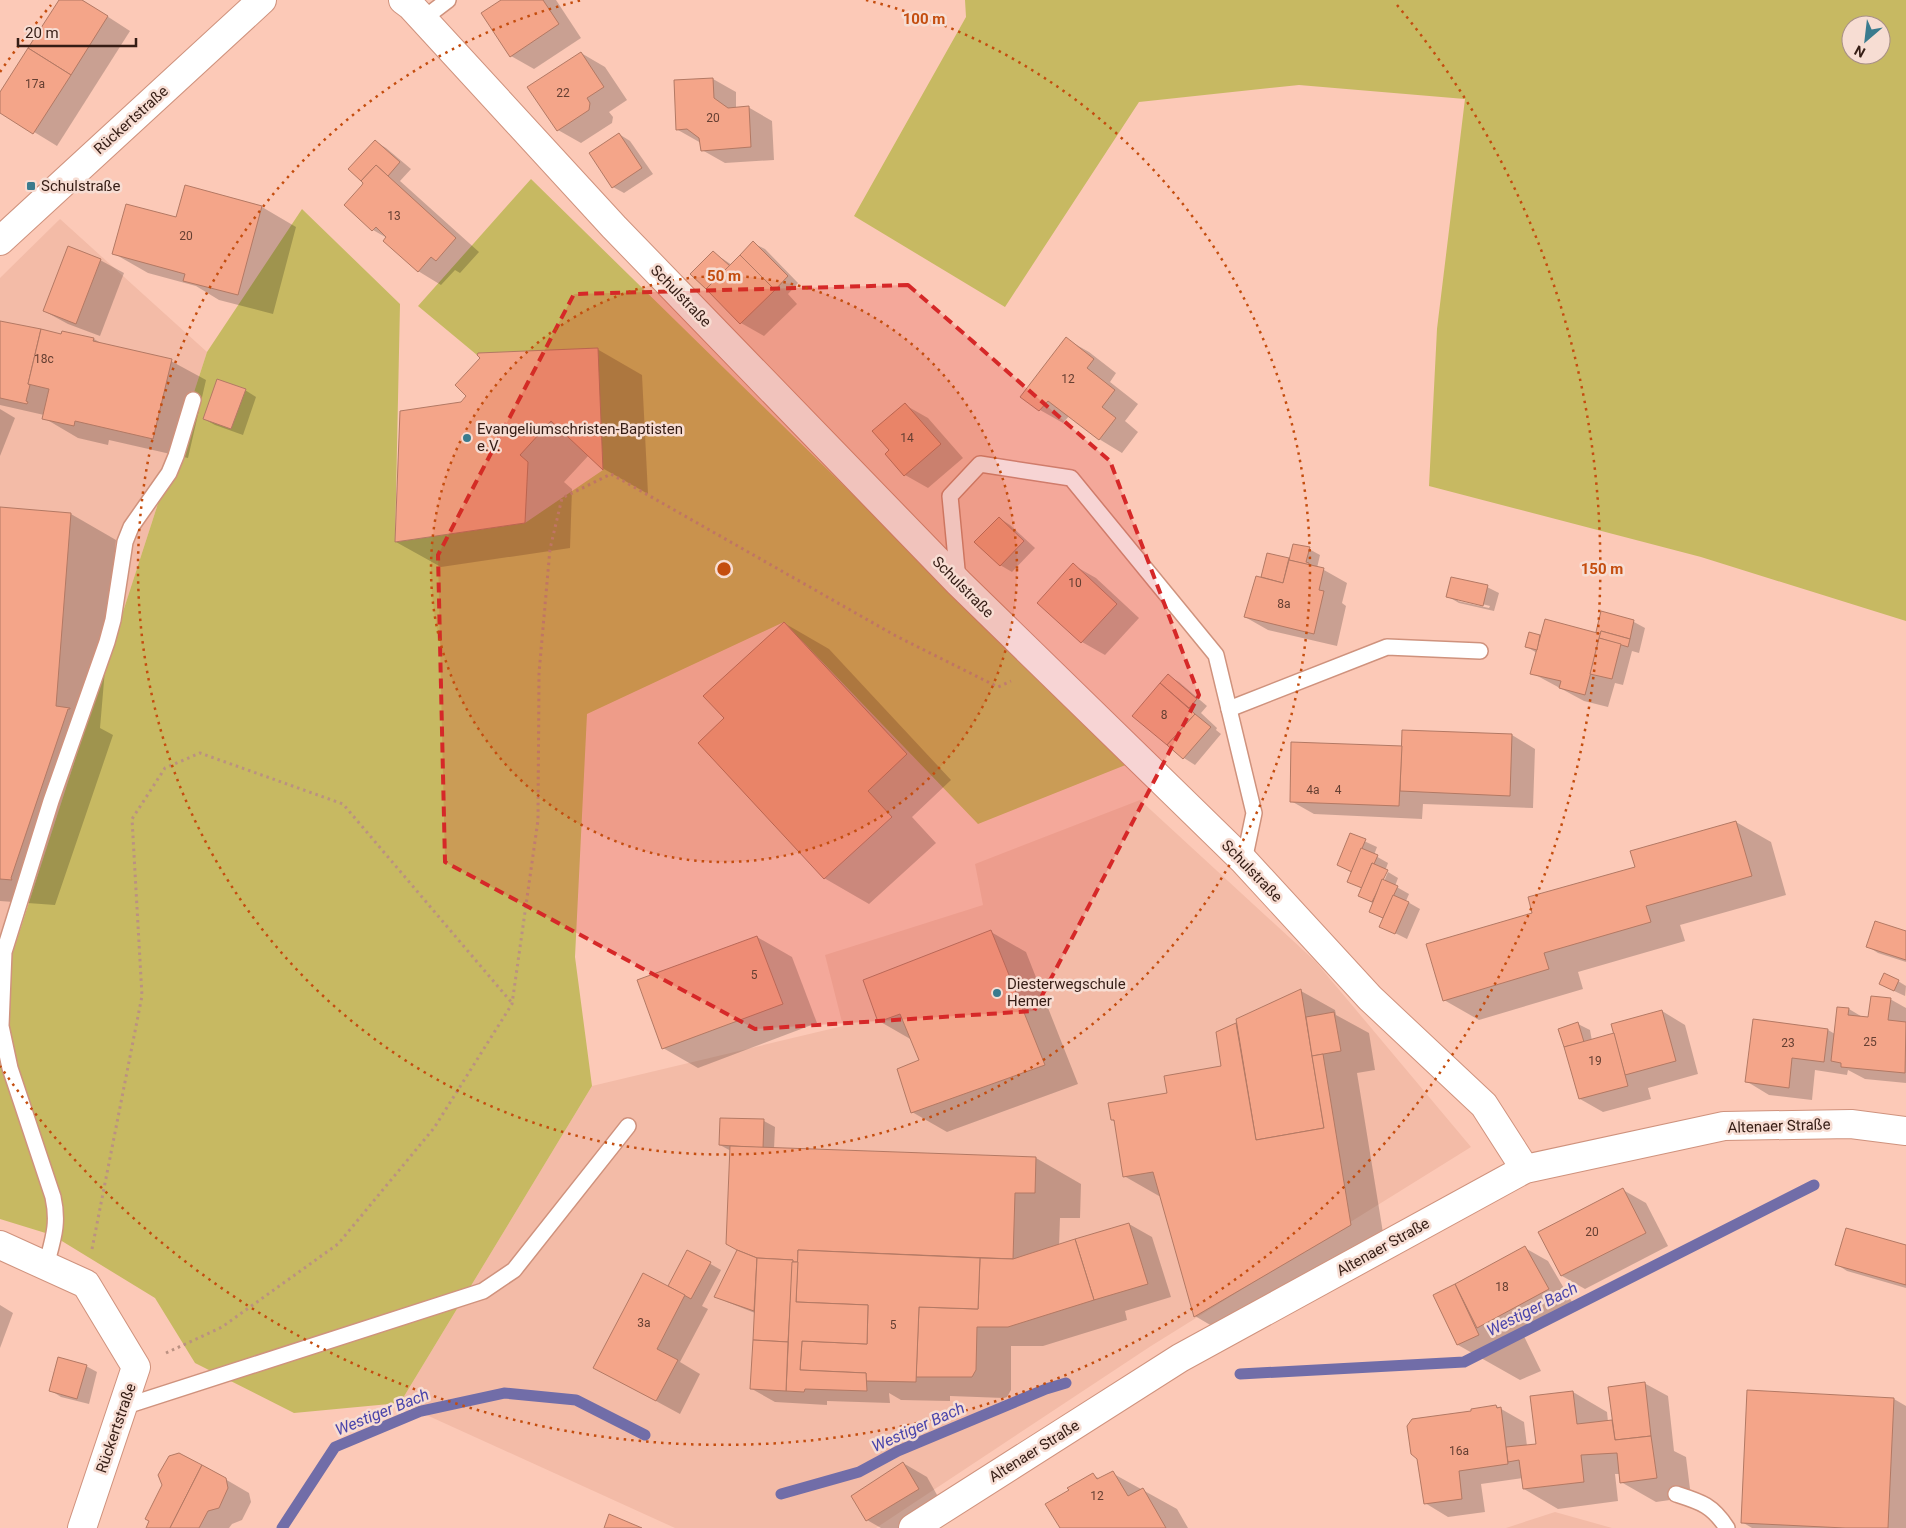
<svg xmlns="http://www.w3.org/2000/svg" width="1906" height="1528" font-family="Roboto,sans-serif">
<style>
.built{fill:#f3bba7}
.green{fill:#c7b962;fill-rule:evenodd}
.shadow{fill:#0003;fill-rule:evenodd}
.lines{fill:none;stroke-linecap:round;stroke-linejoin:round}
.stream{stroke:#716da8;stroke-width:11}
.building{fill:#f4a589;stroke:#b37964}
.lane-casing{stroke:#cf927d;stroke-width:18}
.street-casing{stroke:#cf927d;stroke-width:30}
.secondary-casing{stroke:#cf927d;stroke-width:30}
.path{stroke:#bb9182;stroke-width:3;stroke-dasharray:2.5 4;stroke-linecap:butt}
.lane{stroke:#fff;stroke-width:15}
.street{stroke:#fff;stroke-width:28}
.secondary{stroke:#fff;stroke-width:28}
.marked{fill:#d62828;fill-opacity:0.2;stroke:#d62828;stroke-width:4;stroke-dasharray:10 6;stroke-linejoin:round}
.ring{fill:none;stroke:#c44d0e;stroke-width:2.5;stroke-dasharray:2.5 5}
.poi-dot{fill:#3a7b8e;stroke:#f7ddd3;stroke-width:2}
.labels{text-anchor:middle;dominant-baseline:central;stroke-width:5;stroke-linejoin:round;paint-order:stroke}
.number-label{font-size:12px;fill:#653f32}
.street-label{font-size:15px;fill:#351d15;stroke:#f7ddd3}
.poi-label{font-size:15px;fill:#351d15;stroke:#f7ddd3;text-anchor:start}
.water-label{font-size:16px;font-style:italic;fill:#4a45ab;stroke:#f7ddd3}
.centre{fill:#c44d0e;stroke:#f7ddd3;stroke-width:2.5}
.ring-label{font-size:15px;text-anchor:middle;font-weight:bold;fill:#c44d0e;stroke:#f7ddd3;stroke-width:5;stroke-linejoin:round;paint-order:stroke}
</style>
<rect width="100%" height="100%" fill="#fcc9b7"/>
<g class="built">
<path d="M60,219L207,352L0,992V278Z"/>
<path d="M1140,800L1315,961L1471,1147L1151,1346L876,1528H675L400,1403L592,1086L843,1026L825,955L983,905L975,864Z"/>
<path d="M1555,1512L1612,1528H1506Z"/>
</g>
<g class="green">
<path d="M965,0H1906V621L1701,557L1429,486L1437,329L1465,99L1299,85L1139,102L1005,307L854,216L966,17ZM1851,25H1881V55H1851Z"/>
<path d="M531,179L1128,764L978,824L784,622L587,714L575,957L592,1086L400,1403L294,1413L195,1363L155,1298L52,1235L0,1219V992L207,352L302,209L400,304L395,542L525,523L603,470L597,348L477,355L418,306Z"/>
</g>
<g class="shadow">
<path d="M60,0H82L130,31L57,146L0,111V94Z"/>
<path d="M504,0H556L581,38L534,69L511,56Z"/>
<path d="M581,53L605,67L627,100L609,112L613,117L612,123L581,143L558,130Z"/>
<path d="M713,79L736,92V108L748,107L772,121L774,160L725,163L702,150L701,143L678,130Z"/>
<path d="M619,134L630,141L653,174L624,193L613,187Z"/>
<path d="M375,141L386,148L411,169L400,181L479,252L460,273L455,270L441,285L418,271L387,238L373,230L346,205L365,183Z"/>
<path d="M186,186L262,207L296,227L273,314L219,300L196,286L148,273L113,253L176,219Z"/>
<path d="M753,243L765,249L798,283L788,294L797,304L764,336L741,323L714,253L732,265Z"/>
<path d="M100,260L124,273L100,336L68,324L44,311Z"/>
<path d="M0,322L62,335L94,339L104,345L171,361L206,380L188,458L109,440L108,445L78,438L44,418V415L0,405Z"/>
<path d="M1066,339L1089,352L1116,373L1110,382L1138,404L1125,421L1138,432L1122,453L1099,439L1069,416L1063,423L1040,410L1022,396Z"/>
<path d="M597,349L642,375L648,494L604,469L589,455L564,482L572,489L570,548L441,567L396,542L462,403L468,395Z"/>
<path d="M245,390L256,397L243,435L215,425L204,419Z"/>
<path d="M905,405L928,418L963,458L928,488L905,475L891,450Z"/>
<path d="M0,409L15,418L0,456Z"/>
<path d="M0,508L71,514L116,540L100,728L113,735L55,905L0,901Z"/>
<path d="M999,518L1010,525L1035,548L1012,572L1000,565Z"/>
<path d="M1309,549L1320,555L1317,568L1324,570L1347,583L1342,603L1346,606L1337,646L1268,630L1245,617L1268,579L1262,576Z"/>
<path d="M1073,565L1096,578L1139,618L1105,655L1082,642L1039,603Z"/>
<path d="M1487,587L1499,593L1494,611L1459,603L1447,596ZM1458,598L1490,606L1489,608L1458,601Z"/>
<path d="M1602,613L1634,622L1645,628L1639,653L1632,651L1623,685L1615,683L1608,707L1584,701L1532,673L1537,653L1527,647L1540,636L1596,634Z"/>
<path d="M784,623L829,649L951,780L912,817L936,843L869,904L824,878L726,718Z"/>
<path d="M1168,676L1179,682L1207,706L1201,713L1217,728L1216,730L1221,734L1195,765L1184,758L1134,716Z"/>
<path d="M1403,731L1512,735L1535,749L1533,808L1423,804L1422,819L1314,814L1291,801L1403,747Z"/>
<path d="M1736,822L1771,842L1786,895L1680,925L1685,941L1578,972L1583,989L1479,1020L1444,1000L1534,914Z"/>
<path d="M1351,835L1377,847L1374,855L1388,863L1380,885L1382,886L1388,872L1398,878L1395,886L1409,894L1406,901L1420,909L1407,939L1381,926L1384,919L1370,911L1373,903L1360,896L1363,889L1349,881L1353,872L1338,864Z"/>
<path d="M991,932L1026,952L1078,1084L947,1132L912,1112L920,1061L912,1040L879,1021Z"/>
<path d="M1906,933V962L1878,953L1867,946Z"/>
<path d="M757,937L792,957L817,1023L698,1068L663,1048Z"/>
<path d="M1898,981L1906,986L1905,996L1892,990Z"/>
<path d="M1301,991L1335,1010L1336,1015L1369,1033L1375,1070L1357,1073L1385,1245L1229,1336L1195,1316L1161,1196H1159L1124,1176L1115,1122L1112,1120L1223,1067L1217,1033Z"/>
<path d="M1890,999L1906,1008V1083L1865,1079L1848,1070L1847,1075L1815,1070L1812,1100L1769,1095L1746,1081L1828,1030L1835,1034L1849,1009L1864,1018H1869Z"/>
<path d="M1662,1011L1685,1025L1698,1074L1648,1088L1651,1099L1603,1112L1580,1099L1578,1024L1590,1030L1592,1041L1615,1034Z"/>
<path d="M721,1119L764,1121L775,1127L774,1149L1036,1158L1081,1184L1080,1218H1060L1059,1246L1129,1224L1152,1237L1171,1297L1125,1311L1127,1320L1043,1346H1011V1390L1007,1397L1004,1398L950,1396V1401L901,1400L889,1393L890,1403L827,1401V1405L775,1402L752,1389L755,1313L727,1302L716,1296L739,1250L731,1151L720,1145Z"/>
<path d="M1623,1190L1646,1203L1668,1246L1585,1289L1562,1276Z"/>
<path d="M1906,1247V1288L1847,1271L1836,1264Z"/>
<path d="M1525,1248L1548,1261L1572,1302L1521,1330L1541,1371L1520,1380L1458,1345L1435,1295Z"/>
<path d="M688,1251L721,1270L702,1306L708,1309L680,1362L700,1374L680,1414L595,1368L668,1288Z"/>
<path d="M0,1305L13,1313L0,1348Z"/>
<path d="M86,1366L97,1372L89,1404L61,1397L50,1390Z"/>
<path d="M1644,1383L1668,1396L1674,1451L1686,1457L1691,1497L1656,1502L1621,1482L1620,1474H1615L1618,1501L1558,1509L1524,1489L1523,1478L1481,1484L1485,1512L1448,1517L1425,1503L1473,1412L1496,1406L1524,1422L1527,1446L1538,1445L1573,1392L1607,1412L1608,1422L1614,1421Z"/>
<path d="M1894,1399L1906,1406V1528H1752L1742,1522Z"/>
<path d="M903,1463L927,1477L941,1502L899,1528H881L867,1520Z"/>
<path d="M1112,1473L1177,1509L1188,1528H1061L1093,1475L1100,1479Z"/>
<path d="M225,1479L249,1493L251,1502L242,1520L232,1524L229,1528H147L163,1485Z"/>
</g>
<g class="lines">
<g class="stream">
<path d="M1240,1374L1464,1362L1814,1185"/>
<path d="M781,1494L859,1472L898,1451L1046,1389L1066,1383"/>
<path d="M282,1528L335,1447L421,1411L504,1393L576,1400L645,1435"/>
</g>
</g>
<g class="building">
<path d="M59,0H82L108,16L71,75L28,48Z"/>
<path d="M501,0H543L559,24L510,57L481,13Z"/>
<path d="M28,48L71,75L33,134L0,113V92Z"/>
<path d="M581,52L604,87L587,98L590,103L589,110L557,131L527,87Z"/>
<path d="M713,78L714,98L728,108L749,106L751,147L701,151L699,138L687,129L676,130L674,80Z"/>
<path d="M619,133L642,168L612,188L589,153Z"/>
<path d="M375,140L400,162L388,176L376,165L361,181L348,169Z"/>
<path d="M376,165L456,238L436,261L431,257L418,272L383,241L386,237L376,227L372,231L344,205L362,185L363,183L361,181Z"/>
<path d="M185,185L262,206L238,295L183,281L185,274L112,254L126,204L176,217Z"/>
<path d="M753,241L788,276L775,290L740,255Z"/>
<path d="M68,246L101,259L76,324L43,311Z"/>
<path d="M713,251L730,266L706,289L690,274Z"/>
<path d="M740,255L775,290L740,324L706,289Z"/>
<path d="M0,321L41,329L28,384L30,385L26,401L28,402L27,404L0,398Z"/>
<path d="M41,329L61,334L62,331L94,338L93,341L172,359L153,439L75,421L74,426L42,419L49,389L28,384Z"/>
<path d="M1066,337L1094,359L1087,368L1115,390L1102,407L1116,418L1099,440L1048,401L1039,411L1020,397Z"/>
<path d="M598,348L603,470L551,421L520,455L528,462L525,523L395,542L400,411L461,402L466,396L455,385L480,358L477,355L478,353Z"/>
<path d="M217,379L246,389L231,429L203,419Z"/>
<path d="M905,403L941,444L904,476L885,454L889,450L872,431Z"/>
<path d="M0,507L71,513L56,706L70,708V709H68L11,878L12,880L0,879Z"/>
<path d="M999,517L1024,541L1000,566L974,542Z"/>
<path d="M1293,544L1310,547L1306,562L1309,563V565L1289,560Z"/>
<path d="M1267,553L1289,558L1283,583L1261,577Z"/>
<path d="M1289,560L1324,568L1319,590L1324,591L1314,634L1244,617L1256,576L1283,583Z"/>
<path d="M1073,563L1117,604L1081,643L1037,603Z"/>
<path d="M1451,577L1488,585L1483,606L1446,597Z"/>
<path d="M1601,611L1634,620L1630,639L1601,631V634L1596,632Z"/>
<path d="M1545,619L1601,634L1585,695L1559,688L1561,681L1530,674Z"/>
<path d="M784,622L907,754L868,791L892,817L824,879L698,743L724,718L703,696Z"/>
<path d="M1601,631L1630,639L1628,647L1599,638Z"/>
<path d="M1529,632L1540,635L1537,650L1525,647Z"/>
<path d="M1599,638L1621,644L1612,679L1590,674Z"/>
<path d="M1168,674L1197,699L1189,708L1160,683Z"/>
<path d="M1160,683L1195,714L1167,745L1132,716Z"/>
<path d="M1195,714L1211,727L1183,759L1167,745Z"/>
<path d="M1402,730L1512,734L1510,796L1400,791Z"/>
<path d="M1291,742L1402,746L1399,806L1290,802Z"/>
<path d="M1736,821L1752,876L1646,906L1651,922L1544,953L1549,969L1443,1001L1426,944L1532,913L1528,897L1635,867L1630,851Z"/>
<path d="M1350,833L1366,839L1352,872L1337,865Z"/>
<path d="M1361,848L1378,855L1374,864L1372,863L1362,888L1347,882Z"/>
<path d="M1372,863L1388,870L1372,902L1358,896Z"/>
<path d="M1382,879L1398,886L1383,918L1369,912Z"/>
<path d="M1393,895L1409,902L1395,934L1379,927Z"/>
<path d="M1875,921L1906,931V960L1866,947Z"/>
<path d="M991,930L1045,1065L911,1113L897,1069L919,1060L900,1014L878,1022L863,980Z"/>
<path d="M757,936L783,1004L662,1049L637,980Z"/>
<path d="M1884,973L1899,980L1894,991L1879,984Z"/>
<path d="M1301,989L1324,1128L1256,1140L1236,1019Z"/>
<path d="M1871,996L1891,998L1888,1020L1906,1022L1905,1073L1841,1067V1063L1831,1061L1837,1007L1849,1008L1848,1015L1868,1017Z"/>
<path d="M1662,1010L1676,1061L1625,1075L1611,1024Z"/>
<path d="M1334,1012L1341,1051L1312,1056L1306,1017Z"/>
<path d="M1753,1019L1828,1029L1824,1062L1792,1058L1789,1088L1745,1082Z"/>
<path d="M1578,1022L1584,1042L1564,1047L1558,1029Z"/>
<path d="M1236,1023L1256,1140L1324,1128L1312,1056L1323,1054L1351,1225L1194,1317L1153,1172L1123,1177L1114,1120H1111L1108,1103L1167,1093L1164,1076L1221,1066L1216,1032Z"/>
<path d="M1614,1033L1628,1086L1579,1099L1564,1047Z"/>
<path d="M720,1118L764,1119L763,1148L719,1145Z"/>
<path d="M730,1146L1036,1157L1035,1193H1015L1013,1259L798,1250V1262H792L793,1260L757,1258L737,1250L726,1244Z"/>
<path d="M1623,1188L1646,1233L1561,1276L1538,1232Z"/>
<path d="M1129,1223L1148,1284L1094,1300L1075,1239Z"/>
<path d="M1846,1228L1906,1245V1285L1835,1265Z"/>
<path d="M1075,1239L1094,1300L1008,1327H977L976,1370L972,1377H916L919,1307L978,1309L980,1258L1013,1259Z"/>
<path d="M1525,1246L1549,1289L1477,1328L1455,1284Z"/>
<path d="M687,1250L711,1262L691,1299L668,1286Z"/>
<path d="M737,1250L757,1258L754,1311L714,1297Z"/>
<path d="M798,1250L980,1258L978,1309L919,1307L916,1382L866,1381V1373L800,1370L802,1341L867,1344L868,1305L796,1302Z"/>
<path d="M757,1258L793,1260L788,1342L753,1340Z"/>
<path d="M792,1262H798L796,1302L868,1305L867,1344L802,1341L800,1370L866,1373L867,1391L805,1389L804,1392L786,1391Z"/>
<path d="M643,1273L685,1295L657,1349L678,1360L656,1401L593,1368Z"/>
<path d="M1455,1284L1479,1335L1457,1345L1433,1295Z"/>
<path d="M753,1340L788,1342L786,1391L750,1389Z"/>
<path d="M58,1357L87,1365L77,1399L49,1391Z"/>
<path d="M1645,1382L1651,1436L1615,1440L1608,1387Z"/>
<path d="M1747,1390L1894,1398L1888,1528H1845L1741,1523Z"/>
<path d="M1573,1391L1577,1424L1612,1420L1615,1440L1651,1436L1657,1478L1620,1483L1617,1453L1581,1455L1584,1482L1523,1489L1519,1460L1508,1462L1506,1447L1536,1444L1530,1396Z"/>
<path d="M1496,1405L1497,1408L1501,1407L1508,1464L1459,1471L1462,1499L1424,1504L1417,1459L1411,1454L1407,1426L1412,1419L1471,1411V1409Z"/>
<path d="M179,1453L202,1465L170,1528H146L149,1521L145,1519L162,1485L158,1475L169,1456Z"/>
<path d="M903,1462L919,1489L866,1521L851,1496Z"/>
<path d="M202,1465L226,1478L228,1488L219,1508L208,1511L199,1528H170Z"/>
<path d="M1113,1471L1128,1496L1143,1488L1166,1528H1060L1045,1504L1069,1490L1067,1488L1093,1473L1097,1479Z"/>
<path d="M609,1514L642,1528H604Z"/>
</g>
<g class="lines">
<defs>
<g id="lane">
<path d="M423,19L448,0"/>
<path d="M958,580L950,496L980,464L1071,478L1216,655L1254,813L1244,861"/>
<path d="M1229,709L1387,647L1480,651"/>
<path d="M46,1266C53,1239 59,1224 53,1197L10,1068L1,1026L4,952L51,801L107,642L113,620L125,542L131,527L169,473L176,456L193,400"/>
<path d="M123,1407L483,1291L514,1270L628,1126"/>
<path d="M1676,1494C1701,1502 1712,1505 1727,1528"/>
</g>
<g id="street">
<path d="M403,0L411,6L614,227L959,583L1244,861L1370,998L1484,1105L1525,1169"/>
<path d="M0,241L262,0"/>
<path d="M0,1245L86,1284L136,1367L82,1528"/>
</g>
<path id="secondary" d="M913,1528L1180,1358L1525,1169L1724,1126L1851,1124L1906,1131"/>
</defs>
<use href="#lane" class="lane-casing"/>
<use href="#street" class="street-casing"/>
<use href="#secondary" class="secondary-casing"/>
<g class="path">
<path d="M92,1249L142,996L132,819L165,768L200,753L343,804L512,1003"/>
<path d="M166,1353L222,1327L338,1244L434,1128L512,1004L538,820L539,673L550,549L562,498L611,474L896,636L998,687L1011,681"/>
</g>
<use href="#lane" class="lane"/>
<use href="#street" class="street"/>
<use href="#secondary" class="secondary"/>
</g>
<path class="marked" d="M908,285L1110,461L1199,695L1034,1011L755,1029L445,862L438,555L574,294Z"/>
<circle cx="724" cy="569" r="293" fill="#c44d0e" fill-opacity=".12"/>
<g class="ring">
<circle cx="724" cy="569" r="293"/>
<path d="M866 0A586 586 0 1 1 582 0"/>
<path d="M0 72A878 878 0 0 1 51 5M1397 5A878 878 0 1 1 0 1066"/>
</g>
<g class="poi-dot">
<rect x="26" y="181" width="10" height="10" rx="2.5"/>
<circle cx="467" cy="438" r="5"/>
<circle cx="997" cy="993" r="5"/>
</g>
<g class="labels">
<g class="number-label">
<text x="35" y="84">17a</text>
<text x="563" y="93">22</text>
<text x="713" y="118">20</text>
<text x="394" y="216">13</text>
<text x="186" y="236">20</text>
<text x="44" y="359">18c</text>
<text x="1068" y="379">12</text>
<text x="907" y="438">14</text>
<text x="1075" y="583">10</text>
<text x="1284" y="604">8a</text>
<text x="1164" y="715">8</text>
<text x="1313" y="790">4a</text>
<text x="1338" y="790">4</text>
<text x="754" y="975">5</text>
<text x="1870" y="1042">25</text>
<text x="1788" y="1043">23</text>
<text x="1595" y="1061">19</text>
<text x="1592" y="1232">20</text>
<text x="1502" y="1287">18</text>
<text x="644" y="1323">3a</text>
<text x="893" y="1325">5</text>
<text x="1459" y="1451">16a</text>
<text x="1097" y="1496">12</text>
</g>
<g class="street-label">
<text transform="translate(131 120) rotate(-42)">Rückertstraße</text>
<text transform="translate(681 296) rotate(46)">Schulstraße</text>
<text transform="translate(963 587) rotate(45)">Schulstraße</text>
<text transform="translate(1252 871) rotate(46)">Schulstraße</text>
<text transform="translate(1779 1126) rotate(-2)">Altenaer Straße</text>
<text transform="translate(1383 1247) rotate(-29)">Altenaer Straße</text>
<text transform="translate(116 1428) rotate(-71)">Rückertstraße</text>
<text transform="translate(1034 1451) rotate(-32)">Altenaer Straße</text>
</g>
<g class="poi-label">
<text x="41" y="186">Schulstraße</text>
<text x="477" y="429">Evangeliumschristen-Baptisten<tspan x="477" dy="17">e.V.</tspan></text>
<text x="1007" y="984">Diesterwegschule<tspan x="1007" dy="17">Hemer</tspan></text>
</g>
<g class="water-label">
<text transform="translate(1532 1309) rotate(-27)">Westiger Bach</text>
<text transform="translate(382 1412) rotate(-22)">Westiger Bach</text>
<text transform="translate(918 1427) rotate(-24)">Westiger Bach</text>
</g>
</g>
<circle cx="724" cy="569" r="8" class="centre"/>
<g class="ring-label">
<text x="924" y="24">100 m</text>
<text x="724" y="281">50 m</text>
<text x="1602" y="574">150 m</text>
</g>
<g transform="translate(1866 40) rotate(208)"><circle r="24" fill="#f7ddd3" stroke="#a99087"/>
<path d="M0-4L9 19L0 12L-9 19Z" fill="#3a7b8e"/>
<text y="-8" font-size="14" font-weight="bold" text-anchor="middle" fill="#351d15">N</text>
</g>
<path d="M18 38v8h118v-8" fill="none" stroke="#351d15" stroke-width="2.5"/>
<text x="25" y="38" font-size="15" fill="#351d15" stroke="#f7ddd3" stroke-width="4" paint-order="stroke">20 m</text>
</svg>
